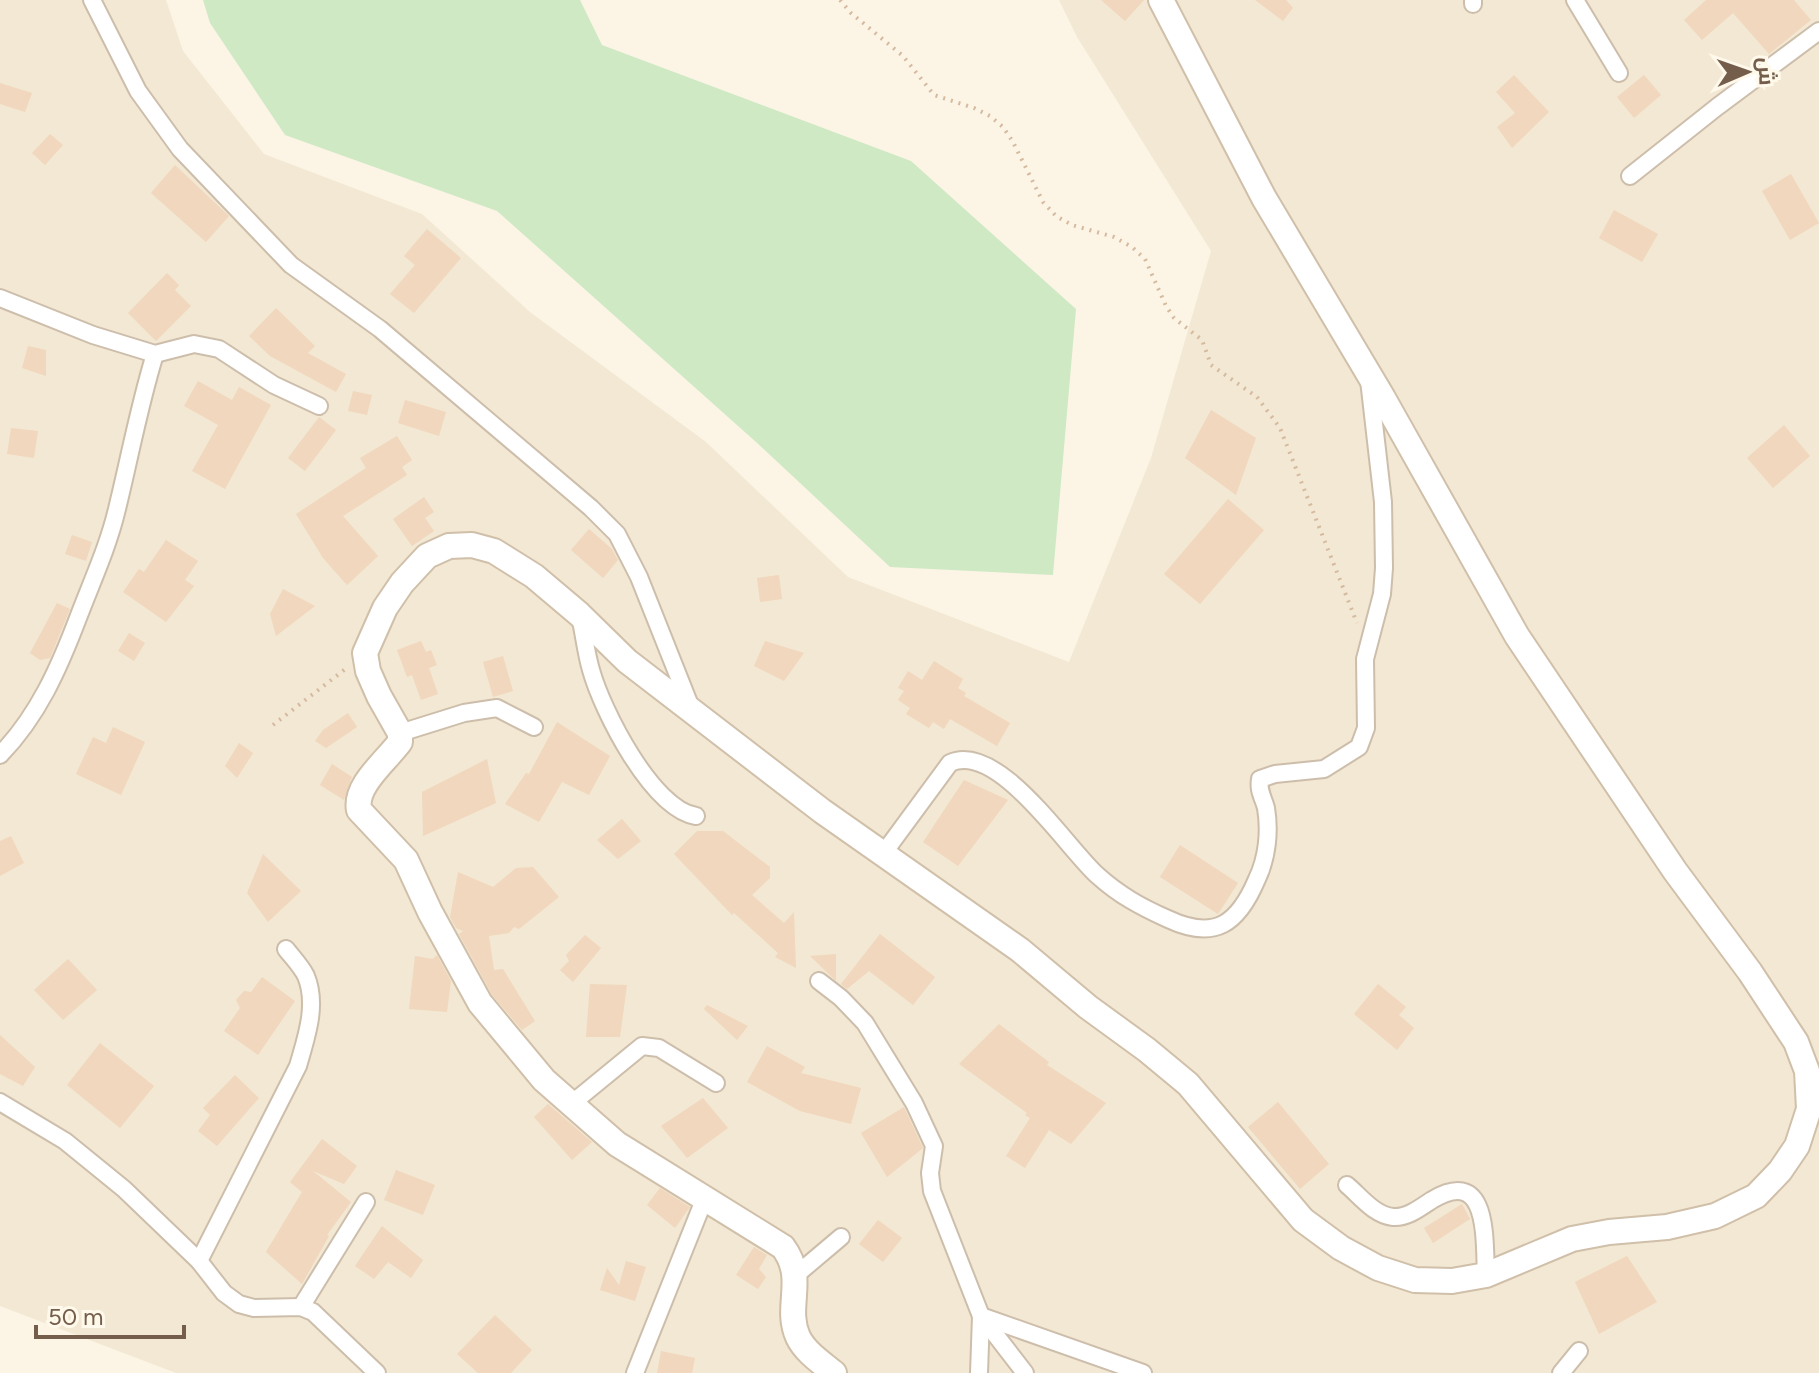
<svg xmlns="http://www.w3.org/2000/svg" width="1819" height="1373" font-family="Figtree,Cairo,sans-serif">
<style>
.residential{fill:#f3e8d3}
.green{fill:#cfe9c4}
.building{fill:#f0d7bd}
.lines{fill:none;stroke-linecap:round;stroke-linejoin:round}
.street-casing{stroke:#cdbeab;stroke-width:20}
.secondary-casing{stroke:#d0bfa9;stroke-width:28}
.path{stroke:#d5baa0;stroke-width:4;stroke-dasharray:2 6;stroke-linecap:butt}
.street{stroke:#fff;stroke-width:16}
.secondary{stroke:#fff;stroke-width:24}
</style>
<rect width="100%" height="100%" fill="#fcf5e5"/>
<path class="residential" d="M0,0H166L183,51L264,154L422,214L530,312L706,442L848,577L1069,662L1151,458L1211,251L1077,37L1059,0H1819V1373H176L0,1306Z"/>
<path class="green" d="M203,0H580L602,45L911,161L1076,309L1053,575L890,567L756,442L497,211L285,135L210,23Z"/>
<g class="building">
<path d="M1101,0H1144L1125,21Z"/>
<path d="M1255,0H1286L1293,8L1283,21Z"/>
<path d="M1706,0H1794L1811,20L1769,54L1733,13L1702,40L1684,20Z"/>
<path d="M1514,75L1549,112L1512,148L1497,127L1515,113L1496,92Z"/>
<path d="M1644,75L1661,95L1634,118L1617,97Z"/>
<path d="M0,83L32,93L25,112L0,104Z"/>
<path d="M50,134L63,145L45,165L32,153Z"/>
<path d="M175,165L229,216L206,242L151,193Z"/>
<path d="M1791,174L1819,223L1790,240L1762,191Z"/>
<path d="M1614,210L1658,234L1642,262L1599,238Z"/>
<path d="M427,229L461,258L414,313L390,294L415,265L404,256Z"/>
<path d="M167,273L179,285L175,290L191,306L156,341L128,313Z"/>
<path d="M276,308L315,346L308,353L346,374L336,392L270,356L249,336Z"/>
<path d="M28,346L46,350V376L22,368Z"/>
<path d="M198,381L232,400L239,387L271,405L225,489L192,471L218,425L184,406Z"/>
<path d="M353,391L372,395L367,415L348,411Z"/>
<path d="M405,400L446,412L439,436L398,423Z"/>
<path d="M1211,410L1256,438L1236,495L1185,458Z"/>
<path d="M319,417L336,430L305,471L288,458Z"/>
<path d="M1784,425L1810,456L1773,488L1747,458Z"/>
<path d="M11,428L38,431L34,458L7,454Z"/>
<path d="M397,436L412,460L402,467L407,475L343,516L378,556L347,585L323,558L296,514L366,468L360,458Z"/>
<path d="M424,497L434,512L425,518L434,531L412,546L393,519Z"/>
<path d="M1228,499L1264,530L1200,604L1164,574Z"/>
<path d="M589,529L612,549L618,560L603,578L571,550Z"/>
<path d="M72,535L92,542L86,561L65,554Z"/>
<path d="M166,540L198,561L185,580L194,586L166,622L123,592L139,569L144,572Z"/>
<path d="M779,575L782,599L760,602L757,578Z"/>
<path d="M283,589L315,606L276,636L270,614Z"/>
<path d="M57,603L70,609L50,658L40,660L30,653Z"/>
<path d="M129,633L145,643L134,661L118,651Z"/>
<path d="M421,641L426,652L431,650L437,665L429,668L438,694L421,700L412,675L407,677L397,650Z"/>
<path d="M765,641L804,653L784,681L754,666Z"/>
<path d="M503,656L513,691L493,697L483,662Z"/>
<path d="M934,661L963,679L958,688L966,693L964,696L1010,723L997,746L950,719L944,729L933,722L929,728L906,714L910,708L898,700L904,691L898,688L908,671L922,680Z"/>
<path d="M348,713L357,727L326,748L315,741L323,730Z"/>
<path d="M557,722L610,756L589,795L562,782L539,822L505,804L526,773L529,774Z"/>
<path d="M113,727L145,742L121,795L76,774L93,737L106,743Z"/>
<path d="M239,743L253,753L237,778L225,766Z"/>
<path d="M487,759L496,803L423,836L422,792Z"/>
<path d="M332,764L352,777L344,800L320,785Z"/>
<path d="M964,780L1008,800L958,866L923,842Z"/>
<path d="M622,819L641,841L618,859L597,840Z"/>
<path d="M697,831H723L770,867V878L752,895L784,923L794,912L796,968L775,957L778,953L734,913L732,915L674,854Z"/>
<path d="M11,836L24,863L0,876V841Z"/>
<path d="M1180,845L1238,883L1218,914L1160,877Z"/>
<path d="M263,854L301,891L268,922L247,893Z"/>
<path d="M533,867L559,897L519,929L514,927L509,933L489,936L494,970L503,969L535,1021L522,1030L492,995L459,934L463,931L456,928L450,917L458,872L493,887L516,868Z"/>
<path d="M880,934L935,977L913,1005L869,971L847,989L841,984Z"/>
<path d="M585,935L601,948L573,982L560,970L569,961L566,955Z"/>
<path d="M836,954V981L810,956Z"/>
<path d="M437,955L451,981L447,1012L409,1009L415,956L433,959Z"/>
<path d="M68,959L97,990L63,1020L34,990Z"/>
<path d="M262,977L295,1001L258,1055L224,1031L240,1008L236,1000L244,991L251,992Z"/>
<path d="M590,984L627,985L620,1037H586Z"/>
<path d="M1378,984L1406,1007L1399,1015L1414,1028L1397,1050L1354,1014Z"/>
<path d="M707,1005L748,1026L737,1040L704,1009Z"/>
<path d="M999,1024L1049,1062L1047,1065L1106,1103L1071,1144L1049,1130L1025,1168L1006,1156L1030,1118L1025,1115L1027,1113L959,1064Z"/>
<path d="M0,1035L35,1067L23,1086L0,1074Z"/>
<path d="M100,1043L154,1086L120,1128L67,1085Z"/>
<path d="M767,1046L805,1067L801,1073L861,1088L851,1124L800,1111L747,1082Z"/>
<path d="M235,1075L259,1098L217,1146L198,1131L210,1115L203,1108Z"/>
<path d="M703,1098L728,1128L687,1158L661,1126Z"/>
<path d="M1278,1102L1329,1164L1300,1189L1248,1127Z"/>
<path d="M548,1104L592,1142L572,1160L534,1117Z"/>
<path d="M904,1107L923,1148L887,1177L861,1133Z"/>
<path d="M322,1139L357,1166L344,1184L313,1171L351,1202L327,1235L329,1236L302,1284L266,1252L302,1192L290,1182Z"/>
<path d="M396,1170L435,1185L423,1215L384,1200Z"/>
<path d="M660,1188L690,1207L675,1228L647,1205Z"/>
<path d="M1462,1204L1470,1219L1433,1243L1424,1228Z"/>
<path d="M878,1220L902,1238L883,1262L859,1244Z"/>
<path d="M382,1226L423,1260L411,1278L388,1262L374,1279L355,1266Z"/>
<path d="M754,1247L767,1255L759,1269L766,1277L758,1289L736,1275Z"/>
<path d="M1627,1256L1657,1302L1599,1334L1575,1282Z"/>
<path d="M626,1261L646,1267L635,1301L600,1290L607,1268L619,1285Z"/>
<path d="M495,1315L532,1350L511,1373H478L457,1354Z"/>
<path d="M661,1351L695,1358L692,1373H657Z"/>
</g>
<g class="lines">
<defs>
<g id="street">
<path d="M92,0L138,91L180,149L291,265L380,329L591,508L617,534L639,577L691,708"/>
<path d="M1473,0V4"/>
<path d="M1575,0L1619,73"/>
<path d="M1630,176L1717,107L1819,31"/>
<path d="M0,298L93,335L155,354L194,344L219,349L274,385L319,406"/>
<path d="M580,616C584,634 586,653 591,670C602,710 652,809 696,816"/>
<path d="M400,733L464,713L497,708L534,727"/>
<path d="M0,755C38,716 59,668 78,618C92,581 108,547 117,509C130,456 139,406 155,354"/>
<path d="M883,854L950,763C998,741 1066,847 1097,875C1119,895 1141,907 1168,919C1215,941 1238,924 1257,879C1267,858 1270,832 1266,808C1263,797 1258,791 1260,779L1275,774L1324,769L1359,747L1366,728L1365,659L1382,594L1384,568L1383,502L1369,380"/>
<path d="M819,981L841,998L865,1023L914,1103L934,1146L930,1173L932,1191L981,1316L1025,1373"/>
<path d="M0,1102L65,1141L124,1189L199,1261L224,1293L239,1304L254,1308L301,1307L313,1312L377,1373"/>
<path d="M570,1105L642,1046L659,1048L716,1083"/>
<path d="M1347,1185C1360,1196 1374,1215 1393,1217C1407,1218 1420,1208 1432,1200C1490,1165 1484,1241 1486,1275"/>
<path d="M199,1261L298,1066C306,1038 318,1005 306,976C301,966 293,958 286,949"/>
<path d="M796,1275L841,1237"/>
<path d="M301,1307L366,1202"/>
<path d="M635,1373L704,1200"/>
<path d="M979,1373L981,1316L1143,1373"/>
<path d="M1561,1373L1579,1351"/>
</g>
<path id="secondary" d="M834,1373C822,1363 805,1352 798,1337C784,1306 807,1279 783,1247L617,1144L544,1080L480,1003L430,912L406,860L359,810C354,786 386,761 400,742V733L379,696L368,671L365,653L385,608L402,583L427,556L449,546L472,545L494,551L534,576L579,614L627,661L822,811L1020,950L1088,1007L1147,1050L1188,1084L1303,1220L1341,1248L1378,1268L1415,1280L1452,1281L1486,1275L1572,1239L1609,1232L1667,1227L1715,1216L1756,1196L1780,1171L1797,1146L1809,1109L1807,1071L1796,1042L1750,972L1675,871L1517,636L1383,398L1264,198L1161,0"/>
</defs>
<use href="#street" class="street-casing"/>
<use href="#secondary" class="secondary-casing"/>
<g class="path">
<path d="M840,0L851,13L903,56L934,95L974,108L990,116L1003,127L1013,142L1043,202L1056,216L1072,225L1114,237L1132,247L1145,259L1166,306L1174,318L1202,340L1211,365L1257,397L1280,428L1357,623"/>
<path d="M273,725L348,667"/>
</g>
<use href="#street" class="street"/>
<use href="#secondary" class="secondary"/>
</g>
<g transform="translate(1747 72) rotate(88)" stroke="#fff9eb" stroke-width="6" paint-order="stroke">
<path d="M0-6L14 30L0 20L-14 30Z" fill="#745e4b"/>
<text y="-12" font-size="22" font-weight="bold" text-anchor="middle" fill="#745e4b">ش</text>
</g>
<path d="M36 1325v12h148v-12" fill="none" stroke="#745e4b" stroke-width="4"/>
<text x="48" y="1325" font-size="24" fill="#745e4b" stroke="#fff9eb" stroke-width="6" paint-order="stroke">50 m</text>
</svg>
